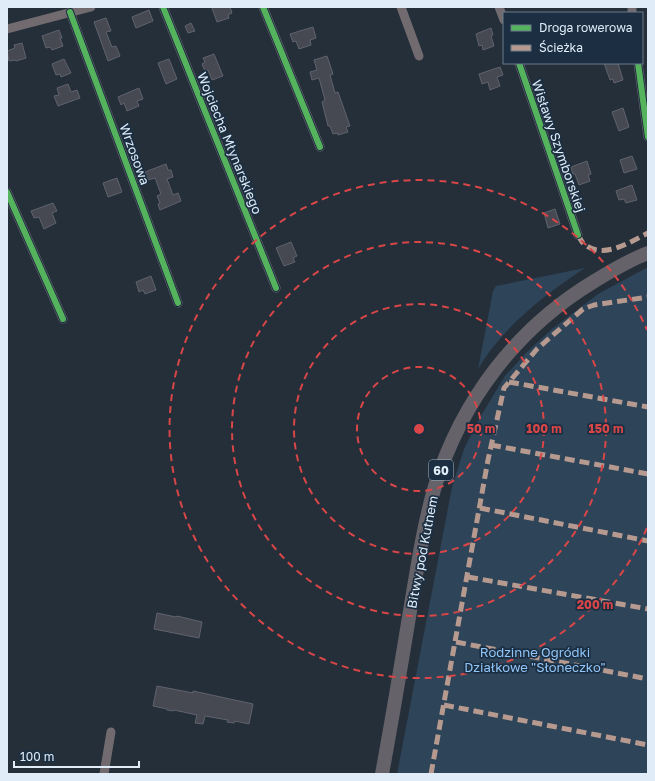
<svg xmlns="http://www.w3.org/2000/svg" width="655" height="781" font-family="'Golos Text',sans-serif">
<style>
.green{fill:#2d4459}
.building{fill:#464852;stroke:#60636d}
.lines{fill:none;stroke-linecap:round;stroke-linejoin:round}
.minor{stroke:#716a6e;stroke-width:9}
.primary{stroke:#656269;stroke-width:14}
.quiet{stroke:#b69a8f;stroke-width:5;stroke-dasharray:10 5;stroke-linecap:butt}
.cycleway-casing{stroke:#1c2f42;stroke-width:8}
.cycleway{stroke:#56b35d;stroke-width:6}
.ring{fill:none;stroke:#d84647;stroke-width:2;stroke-dasharray:7 5}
.labels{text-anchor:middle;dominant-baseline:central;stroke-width:3.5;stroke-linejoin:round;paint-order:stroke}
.shield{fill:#1c2f42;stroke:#a5b4c2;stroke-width:1}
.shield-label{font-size:12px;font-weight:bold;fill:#e0edf9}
.street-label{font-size:13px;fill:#e0edf9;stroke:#1c2f42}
.park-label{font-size:13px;fill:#91c5f7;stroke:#1c2f42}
.centre{fill:#d84647;stroke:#1c2f42;stroke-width:2}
.ring-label{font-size:12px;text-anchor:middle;font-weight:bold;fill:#d84647;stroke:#1c2f42;stroke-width:3.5;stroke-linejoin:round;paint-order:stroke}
</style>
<rect width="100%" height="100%" fill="#242f3a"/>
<g class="green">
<path d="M648,267V774H397L452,487L464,449L479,419L505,376L526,353L552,329L598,294Z"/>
<path d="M585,268C544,295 503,327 478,369L493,291L496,286Z"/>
</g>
<g class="building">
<path d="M215,7H230L232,13L228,15L229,18L217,22L212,8Z"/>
<path d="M149,10L153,21L136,28L132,17Z"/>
<path d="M106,18L111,31L106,32L112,47L116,46L120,56L108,61L94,22Z"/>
<path d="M191,23L195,31L188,33L185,26Z"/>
<path d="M313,27L316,38L310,40L311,45L299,49L296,41L293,42L290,34Z"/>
<path d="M491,28L493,35L491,36L494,46L483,50L482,45L479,46L476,34Z"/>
<path d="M59,30L62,38H60L63,46L52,50L50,47L46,48L42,36Z"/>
<path d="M22,43L26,58L16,61L15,60L9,61L7,51L15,48L14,45Z"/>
<path d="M214,54L223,76L212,80L208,70L205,71L202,64L205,62L203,58Z"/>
<path d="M327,56L333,74L330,75L335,93L338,92L350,126L346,127L348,132L338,135V133L333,134L330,126H328L322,102L325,100L319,78L312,80L310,72L317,70L314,60Z"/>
<path d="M64,59L71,73L61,77L60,74L56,75L52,64Z"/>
<path d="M169,59L177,79L166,84L158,63Z"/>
<path d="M604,63H618L623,80L614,83L613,79L610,80Z"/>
<path d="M500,67L503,75L497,77L500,86L490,90L488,82L482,84L479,74Z"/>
<path d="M68,84L71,92L77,90L80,98L58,106L54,96L59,95L57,88Z"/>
<path d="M139,88L143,99L137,101L139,106L127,111L124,103L121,105L118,97Z"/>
<path d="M623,108L629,127L619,131L612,112Z"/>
<path d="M632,156L637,169L624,173L620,160Z"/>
<path d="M587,161L591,174L588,175L590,181L579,185L575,174H573L571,167Z"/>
<path d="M166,164L168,170H171L173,177L167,179L173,195L178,193L181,201L160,210L158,204L160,203L157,196L161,194L155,178L148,180L145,172Z"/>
<path d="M117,178L122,192L108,197L103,183Z"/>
<path d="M632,185L637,200L626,203L624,199L619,200L616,191Z"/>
<path d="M53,203L57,211L52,213L56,223L44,229L39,217L34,218L31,211Z"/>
<path d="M555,209L560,224L548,228L544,213Z"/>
<path d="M291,242L297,256L293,258L295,262L284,266L276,248Z"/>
<path d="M151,276L156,290L145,294L143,290L139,292L136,282Z"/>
<path d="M157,613L176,617L177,616L202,622L199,638L154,629Z"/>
<path d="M157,686L193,693V691L253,704L249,724L235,721L234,723L227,722L228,720L205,716L203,724L195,723L197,715L174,710L173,711L167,710V709L153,706Z"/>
</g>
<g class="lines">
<g class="minor">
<path d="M163,7L276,288"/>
<path d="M263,7L320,147"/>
<path d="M401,7L419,56"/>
<path d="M499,7L504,20"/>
<path d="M632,7V13"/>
<path d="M70,12L178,303"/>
<path d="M7,29L91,7"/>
<path d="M519,63L578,235"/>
<path d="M638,63L648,137"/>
<path d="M7,192L63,319"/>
<path d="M104,774L111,732"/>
</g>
<path class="primary" d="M382,774C392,720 401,666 410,611C417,570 423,527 435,486C462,400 516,329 593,282C611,271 629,260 648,253"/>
<g class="quiet">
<path d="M578,235C580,238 581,241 583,243C602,261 630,242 648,233"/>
<path d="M509,382L648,407"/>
<path d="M491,445L648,474"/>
<path d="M480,508L648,541"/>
<path d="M468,577L648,609"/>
<path d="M456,642L648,679"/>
<path d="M444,705L648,745"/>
<path d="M431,774L488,460L504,388L537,349L583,309L594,305L648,297"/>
</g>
<defs>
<g id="cycleway">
<path d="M163,7L276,288"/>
<path d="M263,7L320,147"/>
<path d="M70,12L178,303"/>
<path d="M519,63L578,235"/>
<path d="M638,63L648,137"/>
<path d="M7,192L63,319"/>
</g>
</defs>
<use href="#cycleway" class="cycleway-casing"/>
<use href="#cycleway" class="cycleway"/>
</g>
<g class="ring">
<circle cx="419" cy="429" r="62"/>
<circle cx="419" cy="429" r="125"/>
<circle cx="419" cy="429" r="187"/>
<path d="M647 528A249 249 0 1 1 647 330"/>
</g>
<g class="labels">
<rect class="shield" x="429" y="460" width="24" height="20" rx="3"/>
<g class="shield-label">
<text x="441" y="470">60</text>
</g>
<g class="street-label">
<text transform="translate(230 143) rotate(68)">Wojciecha Młynarskiego</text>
<text transform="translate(559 146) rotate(71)">Wisławy Szymborskiej</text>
<text transform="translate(135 154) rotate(70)">Wrzosowa</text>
<text transform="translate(422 552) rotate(-79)">Bitwy pod Kutnem</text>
</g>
<g class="park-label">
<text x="535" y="652">Rodzinne Ogródki<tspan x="535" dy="15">Działkowe "Słoneczko"</tspan></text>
</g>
</g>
<circle cx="419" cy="429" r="6" class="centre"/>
<g class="ring-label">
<text x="481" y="433">50 m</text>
<text x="544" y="433">100 m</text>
<text x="606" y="433">150 m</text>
<text x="595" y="609">200 m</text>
</g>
<rect width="655" height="781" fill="none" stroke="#e0edf9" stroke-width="16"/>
<rect x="503" y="12" width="140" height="52" fill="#1c2f42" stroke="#6a7b8b"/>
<rect x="511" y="25" width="20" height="6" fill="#56b35d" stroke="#6a7b8b"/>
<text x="539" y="32" font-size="12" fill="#e0edf9">Droga rowerowa</text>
<rect x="511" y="45" width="20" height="6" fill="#b69a8f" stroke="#6a7b8b"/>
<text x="539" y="52" font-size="12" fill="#e0edf9">Ścieżka</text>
<path d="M14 761v6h125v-6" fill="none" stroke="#e0edf9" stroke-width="2"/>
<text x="20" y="761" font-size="12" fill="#e0edf9" stroke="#1c2f42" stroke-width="3" paint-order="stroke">100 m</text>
</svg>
